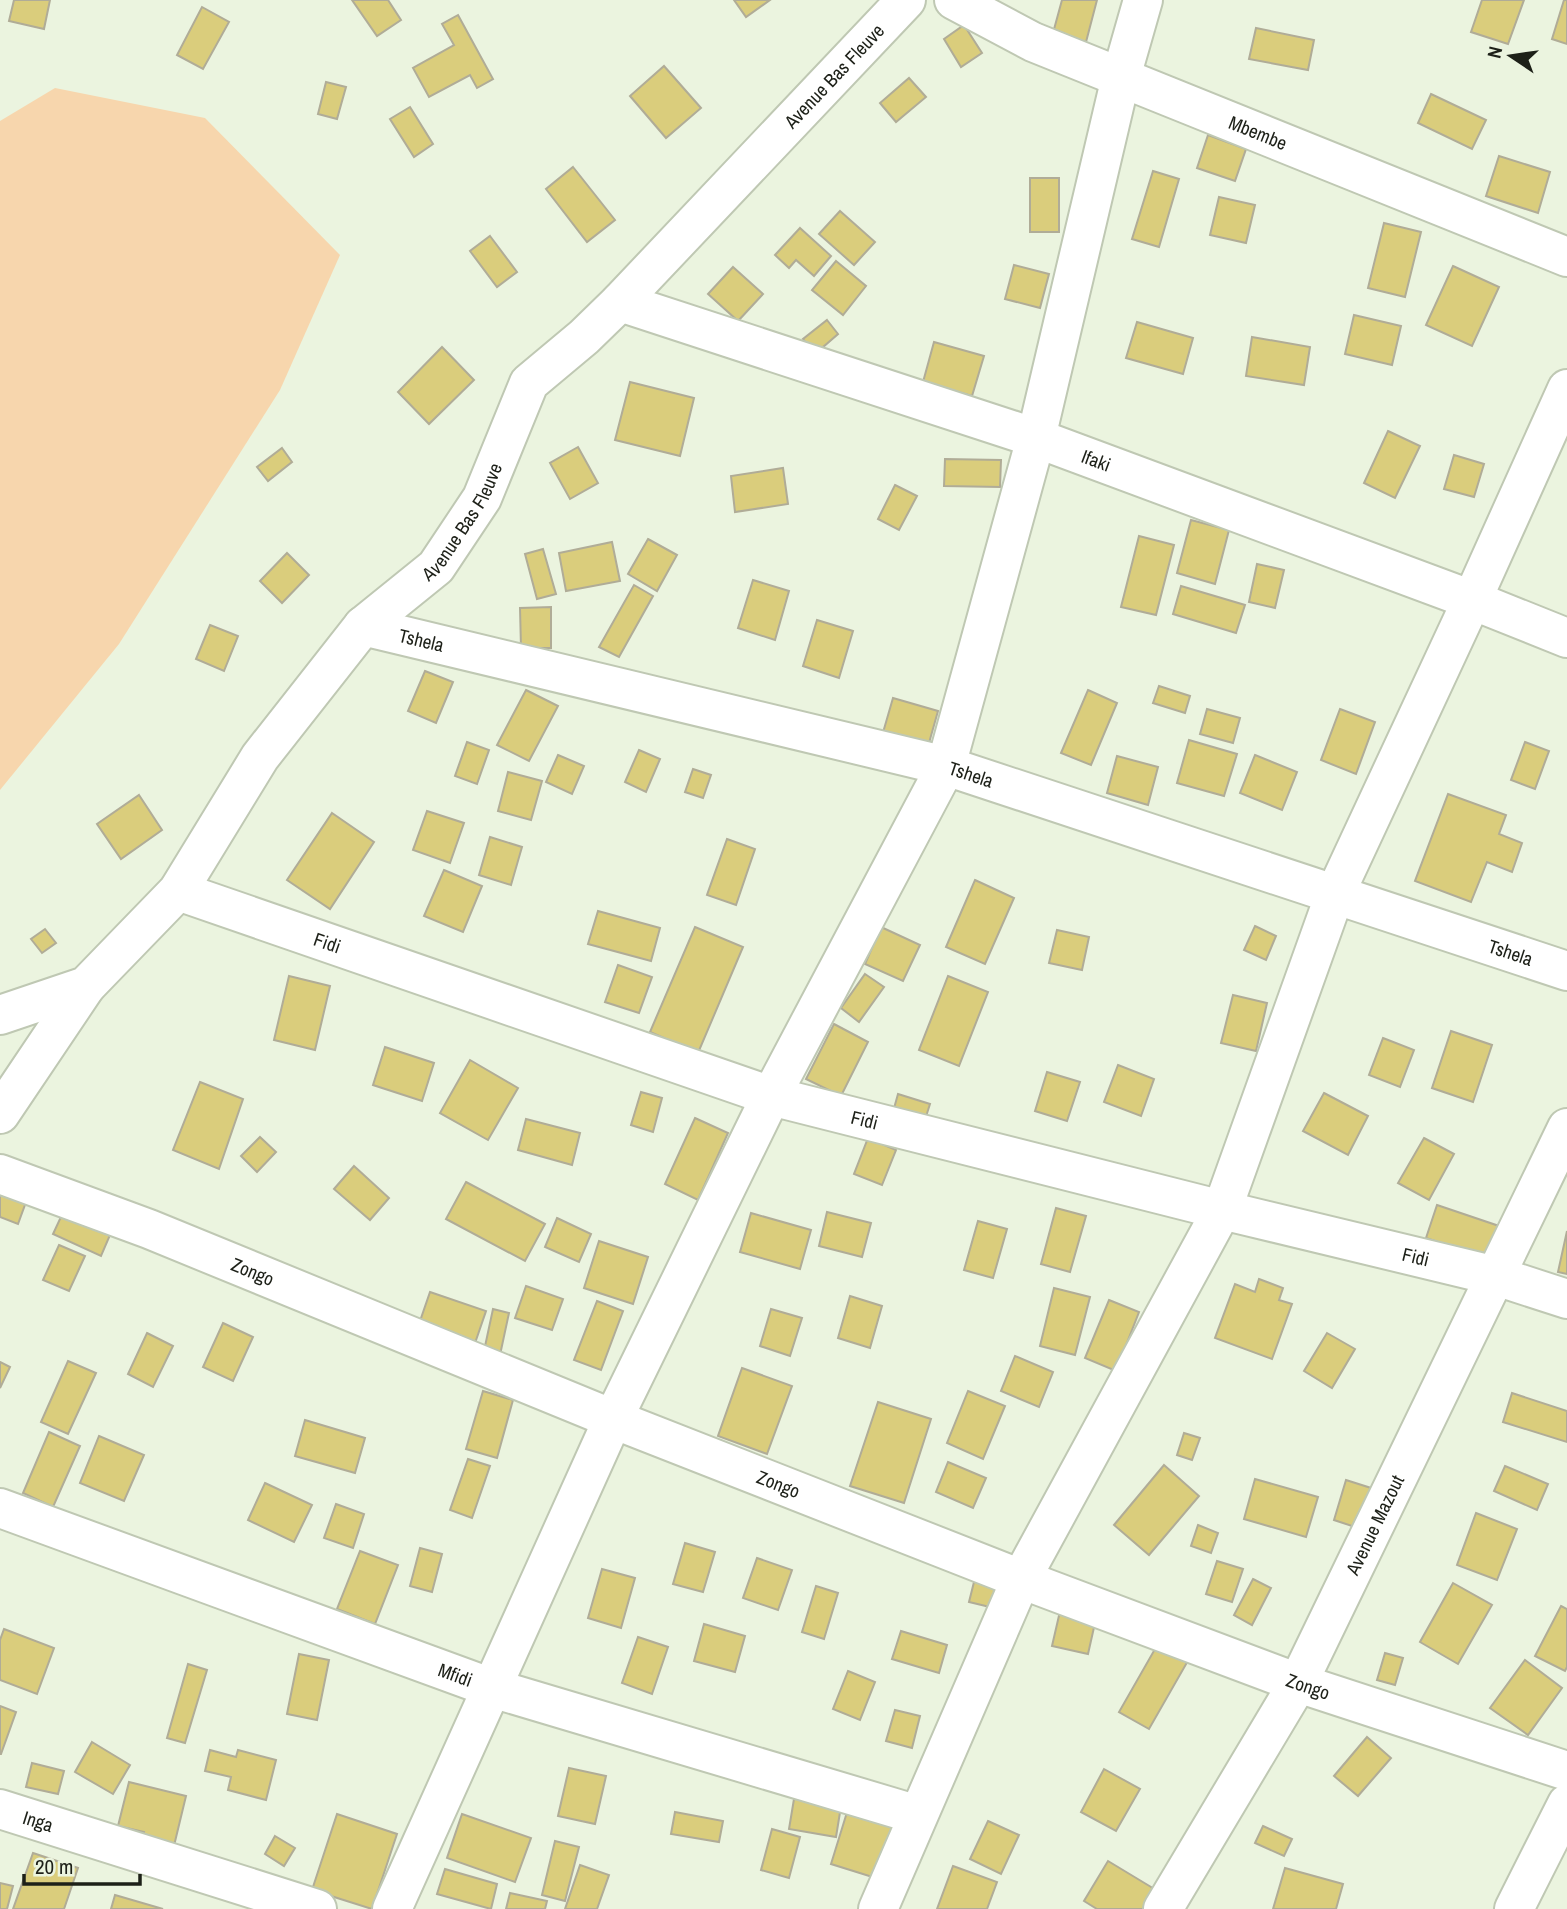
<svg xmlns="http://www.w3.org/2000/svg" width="1567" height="1909" font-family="'Archivo Narrow',sans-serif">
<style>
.green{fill:#f7d6ad}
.building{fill:#dacd7c;stroke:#b0ac97;stroke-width:2}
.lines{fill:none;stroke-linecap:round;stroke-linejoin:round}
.minor-casing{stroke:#bfc8b3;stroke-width:42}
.minor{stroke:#fff;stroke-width:38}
.labels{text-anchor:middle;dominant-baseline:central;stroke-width:7;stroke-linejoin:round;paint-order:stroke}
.street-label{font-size:19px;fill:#1d2018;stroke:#ebf4df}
</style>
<rect width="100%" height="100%" fill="#ebf4df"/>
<path class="green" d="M55,88L205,118L340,255L280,390L119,644L0,790V121Z"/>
<g class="building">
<path d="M14,0H50L44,29L9,21Z"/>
<path d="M352,0H388L401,20L377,36Z"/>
<path d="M734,0H770L746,17Z"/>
<path d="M1062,0H1097L1086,42L1053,33Z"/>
<path d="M1482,0H1524L1508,44L1471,32Z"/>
<path d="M1564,0H1567V44L1552,39Z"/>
<path d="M202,7L229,22L203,69L177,55Z"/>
<path d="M458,15L493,79L477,88L470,75L429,97L413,68L454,45L442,24Z"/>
<path d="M964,25L982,53L961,67L944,39Z"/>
<path d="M1256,28L1314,40L1308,70L1249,59Z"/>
<path d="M664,66L701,108L666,138L630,96Z"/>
<path d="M909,78L926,97L896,122L880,103Z"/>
<path d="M326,82L346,87L337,119L318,114Z"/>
<path d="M1431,94L1486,120L1472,149L1418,123Z"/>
<path d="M410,107L433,144L414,157L390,119Z"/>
<path d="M1208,135L1246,149L1235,181L1197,168Z"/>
<path d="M1499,156L1550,172L1538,213L1486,196Z"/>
<path d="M573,167L615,220L587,242L546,189Z"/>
<path d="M1153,171L1179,179L1159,247L1132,239Z"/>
<rect x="1030" y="178" width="29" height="54"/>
<path d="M1219,197L1255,205L1246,243L1210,235Z"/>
<path d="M840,211L875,242L854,265L819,234Z"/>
<path d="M1384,223L1421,232L1405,297L1368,288Z"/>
<path d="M800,228L831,256L814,276L796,260L789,268L775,255Z"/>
<path d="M490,236L517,272L497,287L470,251Z"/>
<path d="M836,261L866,286L843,315L812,290Z"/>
<path d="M1014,265L1049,274L1040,308L1005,299Z"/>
<path d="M1453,266L1499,287L1472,346L1426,325Z"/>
<path d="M733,267L763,294L738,321L708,294Z"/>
<path d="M1354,315L1401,326L1392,365L1345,354Z"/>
<path d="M827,320L838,334L815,354L803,339Z"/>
<path d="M1137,322L1193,338L1183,374L1126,358Z"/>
<path d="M1252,337L1310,347L1304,385L1246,376Z"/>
<path d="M934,342L984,356L972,396L923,382Z"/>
<path d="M442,347L474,380L429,424L398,392Z"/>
<path d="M630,382L694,398L680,456L615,440Z"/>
<path d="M1388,431L1420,446L1395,498L1364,483Z"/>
<path d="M578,447L598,483L570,499L550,463Z"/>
<path d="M282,448L292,462L268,481L257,467Z"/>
<path d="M1454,455L1484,464L1474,497L1444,489Z"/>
<path d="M945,459L1001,460L1000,487L944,486Z"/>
<path d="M783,468L788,504L735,512L731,476Z"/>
<path d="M895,485L917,496L899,530L878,519Z"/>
<path d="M1191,520L1229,530L1215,584L1177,573Z"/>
<path d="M1139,536L1174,545L1156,615L1121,607Z"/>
<path d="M648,539L677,555L657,591L628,574Z"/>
<path d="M612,542L620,581L566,591L559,553Z"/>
<path d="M543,549L556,594L537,599L525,554Z"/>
<path d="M287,553L309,575L282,603L260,581Z"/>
<path d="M1257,564L1284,570L1275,608L1249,602Z"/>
<path d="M753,580L789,591L775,640L738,628Z"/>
<path d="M634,585L653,596L619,657L599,647Z"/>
<path d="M1181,586L1245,605L1236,633L1173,614Z"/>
<path d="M551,607V648H521L520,608Z"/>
<path d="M817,620L853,631L839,678L803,666Z"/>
<path d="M210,625L238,636L224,671L196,659Z"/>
<path d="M425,671L453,682L436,723L408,711Z"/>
<path d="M1159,686L1190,696L1185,713L1153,703Z"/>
<path d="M526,690L558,706L529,761L497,745Z"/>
<path d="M1088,690L1117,703L1091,765L1061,753Z"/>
<path d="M893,698L938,711L927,750L882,736Z"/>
<path d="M1207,709L1240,718L1233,743L1200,734Z"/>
<path d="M1340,709L1375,722L1356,774L1321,760Z"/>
<path d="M1189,740L1237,754L1224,796L1177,783Z"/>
<path d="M467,742L489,750L477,784L455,776Z"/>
<path d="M1525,742L1549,751L1535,789L1511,780Z"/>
<path d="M639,750L660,759L646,792L625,782Z"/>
<path d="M558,755L584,766L572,794L546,782Z"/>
<path d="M1255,755L1297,772L1282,810L1240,793Z"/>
<path d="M1117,756L1158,767L1148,805L1107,793Z"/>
<path d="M693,769L711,775L703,798L685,792Z"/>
<path d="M508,772L542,781L531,820L498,811Z"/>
<path d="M1448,794L1506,815L1499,834L1522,843L1512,872L1487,862L1471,902L1415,881Z"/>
<path d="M139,795L162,830L121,859L97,824Z"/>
<path d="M427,811L464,823L450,863L413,850Z"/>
<path d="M332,813L374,842L330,909L287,880Z"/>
<path d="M490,837L522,847L511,885L479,875Z"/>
<path d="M727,839L755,849L736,905L707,895Z"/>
<path d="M444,870L482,886L463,932L424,916Z"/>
<path d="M975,880L1014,898L985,964L946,947Z"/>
<path d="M598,911L660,928L651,961L588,944Z"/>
<path d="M1255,926L1276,936L1266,960L1244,950Z"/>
<path d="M695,927L743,947L698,1053L650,1032Z"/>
<path d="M881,927L920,945L903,981L865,964Z"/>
<path d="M45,929L56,943L42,953L31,939Z"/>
<path d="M1057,930L1089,937L1082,970L1049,963Z"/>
<path d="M618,965L652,977L639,1013L605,1002Z"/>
<path d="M865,974L884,987L859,1022L841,1008Z"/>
<path d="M289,976L330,986L315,1050L274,1040Z"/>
<path d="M948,976L988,992L959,1066L919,1050Z"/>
<path d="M1233,995L1267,1003L1256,1051L1221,1043Z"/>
<path d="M834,1024L868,1042L841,1096L806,1079Z"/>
<path d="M1451,1031L1492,1045L1473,1102L1432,1088Z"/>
<path d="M1383,1038L1414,1050L1400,1087L1369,1075Z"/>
<path d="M385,1047L434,1063L422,1101L373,1085Z"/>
<path d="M470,1060L518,1088L488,1140L440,1113Z"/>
<path d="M1118,1065L1154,1079L1141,1116L1104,1102Z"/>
<path d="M1047,1072L1080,1082L1067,1121L1035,1111Z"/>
<path d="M200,1082L243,1099L219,1169L173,1150Z"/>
<path d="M641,1092L662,1098L653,1132L631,1125Z"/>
<path d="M1324,1093L1368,1116L1348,1155L1303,1131Z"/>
<path d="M898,1094L930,1104L922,1129L891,1119Z"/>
<path d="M695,1118L728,1133L698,1200L665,1184Z"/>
<path d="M526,1119L580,1133L572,1165L518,1150Z"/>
<path d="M260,1137L276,1152L257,1172L241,1156Z"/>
<path d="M868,1138L896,1150L882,1185L854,1174Z"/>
<path d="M1424,1138L1454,1154L1429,1200L1398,1183Z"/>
<path d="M354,1166L389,1198L370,1220L334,1189Z"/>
<path d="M466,1182L545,1224L525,1261L446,1219Z"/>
<path d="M0,1192L26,1202L18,1224L0,1217Z"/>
<path d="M1437,1205L1499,1226L1488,1259L1426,1238Z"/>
<path d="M66,1206L113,1228L101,1256L53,1234Z"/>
<path d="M1056,1208L1086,1216L1070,1272L1041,1264Z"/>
<path d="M827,1212L871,1223L862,1257L819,1246Z"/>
<path d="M751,1213L811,1230L800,1269L740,1252Z"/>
<path d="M557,1218L591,1234L579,1262L545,1247Z"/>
<path d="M978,1221L1007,1229L993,1278L964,1270Z"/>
<path d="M1567,1231V1274L1558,1272Z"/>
<path d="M599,1241L648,1257L633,1304L584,1288Z"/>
<path d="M59,1245L85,1256L69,1291L43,1280Z"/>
<path d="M1259,1279L1283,1288L1279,1300L1292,1304L1272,1359L1215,1338L1235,1284L1255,1292Z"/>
<path d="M526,1286L563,1299L552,1330L515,1318Z"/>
<path d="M1054,1288L1090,1297L1075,1355L1040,1346Z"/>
<path d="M430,1292L486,1311L474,1346L418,1327Z"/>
<path d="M850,1296L882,1306L870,1348L838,1338Z"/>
<path d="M1109,1300L1139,1312L1116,1371L1085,1358Z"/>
<path d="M597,1301L623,1311L601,1370L574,1360Z"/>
<path d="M493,1309L509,1313L500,1355L484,1351Z"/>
<path d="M771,1309L802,1318L790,1356L760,1346Z"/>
<path d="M223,1323L253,1337L233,1381L203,1367Z"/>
<path d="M147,1333L173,1346L153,1387L128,1374Z"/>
<path d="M1327,1333L1355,1349L1332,1388L1304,1371Z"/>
<path d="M1015,1356L1053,1372L1039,1407L1001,1391Z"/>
<path d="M68,1361L96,1373L68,1434L41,1422Z"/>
<path d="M0,1362L10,1367L0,1388Z"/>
<path d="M742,1368L792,1386L767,1454L718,1436Z"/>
<path d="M483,1391L513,1400L497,1458L466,1449Z"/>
<path d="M968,1391L1005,1406L983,1459L947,1443Z"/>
<path d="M1512,1393L1567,1411V1442L1503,1422Z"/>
<path d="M878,1402L931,1419L904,1503L850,1486Z"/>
<path d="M305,1420L365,1438L355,1473L295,1456Z"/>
<path d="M49,1432L80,1446L53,1507L23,1493Z"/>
<path d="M1184,1433L1200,1438L1192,1460L1177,1455Z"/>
<path d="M99,1436L144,1455L124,1501L80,1483Z"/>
<path d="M468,1459L490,1466L472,1518L450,1510Z"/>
<path d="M948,1462L986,1478L973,1508L936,1492Z"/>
<path d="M1164,1465L1199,1496L1149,1555L1114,1525Z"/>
<path d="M1505,1466L1548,1484L1537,1510L1494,1491Z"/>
<path d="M1255,1479L1318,1497L1306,1537L1244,1519Z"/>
<path d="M1346,1480L1371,1488L1358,1528L1334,1520Z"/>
<path d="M265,1483L312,1505L294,1542L248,1520Z"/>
<path d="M336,1504L364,1514L353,1548L324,1538Z"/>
<path d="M1476,1513L1517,1529L1497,1580L1457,1565Z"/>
<path d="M1198,1525L1218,1533L1211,1553L1191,1546Z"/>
<path d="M685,1543L715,1552L703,1592L673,1584Z"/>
<path d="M420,1548L442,1554L432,1592L410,1586Z"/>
<path d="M360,1551L398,1565L375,1624L337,1609Z"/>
<path d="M757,1558L792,1570L778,1610L743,1598Z"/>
<path d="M1217,1561L1243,1569L1232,1602L1206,1594Z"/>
<path d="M602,1569L635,1578L621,1628L588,1618Z"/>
<path d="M975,1578L1000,1583L994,1608L969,1602Z"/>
<path d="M1253,1579L1271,1588L1252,1625L1234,1615Z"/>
<path d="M1453,1583L1492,1605L1458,1664L1420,1642Z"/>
<path d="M816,1586L838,1593L824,1639L802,1632Z"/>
<path d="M1561,1606L1567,1609V1667L1565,1671L1535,1656Z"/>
<path d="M1061,1607L1097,1614L1088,1654L1052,1646Z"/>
<path d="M704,1624L745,1636L735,1672L694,1661Z"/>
<path d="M4,1629L54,1648L37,1694L0,1680V1640Z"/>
<path d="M901,1631L947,1645L939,1673L892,1659Z"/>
<path d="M638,1637L668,1647L652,1694L622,1683Z"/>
<path d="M1159,1642L1189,1659L1149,1729L1119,1712Z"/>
<path d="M1385,1653L1403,1658L1395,1685L1377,1680Z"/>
<path d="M299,1654L329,1660L317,1720L287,1714Z"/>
<path d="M1525,1660L1562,1688L1528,1735L1490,1708Z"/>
<path d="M188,1664L207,1670L185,1743L167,1738Z"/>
<path d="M848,1671L875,1682L860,1720L833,1709Z"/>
<path d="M0,1706L16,1712L1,1754H0Z"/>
<path d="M895,1710L920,1716L912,1748L886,1741Z"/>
<path d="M1367,1737L1391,1758L1358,1796L1334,1776Z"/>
<path d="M92,1742L130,1765L113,1794L75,1772Z"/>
<path d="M210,1750L236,1757L238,1750L276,1760L266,1800L228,1790L231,1777L205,1771Z"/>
<path d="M32,1763L64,1771L58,1794L26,1787Z"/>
<path d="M569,1768L606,1776L595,1824L558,1816Z"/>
<path d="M1104,1769L1140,1789L1116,1831L1081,1812Z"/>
<path d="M129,1782L186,1796L172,1854L140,1846L144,1832L118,1826Z"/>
<path d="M795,1793L842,1800L836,1837L789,1829Z"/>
<path d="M848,1809L898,1825L882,1880L831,1864Z"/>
<path d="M675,1812L723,1821L719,1842L671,1834Z"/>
<path d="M337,1814L397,1834L372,1909L312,1890Z"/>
<path d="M462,1814L531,1838L515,1882L447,1858Z"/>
<path d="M988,1821L1019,1835L1001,1874L970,1859Z"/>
<path d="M1263,1826L1292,1839L1284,1856L1255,1843Z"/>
<path d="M772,1829L800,1837L789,1878L761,1870Z"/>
<path d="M275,1836L295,1848L284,1866L265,1854Z"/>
<path d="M555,1841L579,1847L565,1901L542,1895Z"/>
<path d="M33,1853L78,1868L64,1909H13Z"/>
<path d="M1108,1861L1161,1893L1152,1909H1097L1084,1901Z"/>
<path d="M580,1865L609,1875L597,1909H565Z"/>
<path d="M953,1866L997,1882L987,1909H937Z"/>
<path d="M1285,1868L1343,1884L1336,1909H1273Z"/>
<path d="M445,1869L497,1884L491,1909L437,1894Z"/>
<path d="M0,1883L13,1886L7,1909H0Z"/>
<path d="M510,1893L547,1901L545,1909H506Z"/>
<path d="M115,1895L163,1909H111Z"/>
</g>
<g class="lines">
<defs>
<g id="minor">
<path id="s1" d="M954,0L1033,42L1567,257"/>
<path id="s2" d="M620,302L1036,438L1472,600L1567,638"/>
<path id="s3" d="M363,626L946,766L1567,971"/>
<path id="s4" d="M178,891L771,1096L1222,1210L1496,1276L1567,1299"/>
<path id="s5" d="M0,1015L86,986L178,891L260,757L363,626L436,567L482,498L529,383L584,337L620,302L906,0"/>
<path d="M0,1114L86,986"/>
<path id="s6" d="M0,1174L149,1229L613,1419L1021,1579L1298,1683L1567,1771"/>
<path id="s7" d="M0,1508L492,1688L918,1815"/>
<path id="s8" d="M0,1809L317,1909"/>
<path d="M392,1909L613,1419L771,1096L946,766L1036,438L1121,77L1143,0"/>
<path d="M878,1909L1021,1579L1222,1210L1335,894L1472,600L1567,389"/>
<path id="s9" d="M1163,1909L1298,1683L1567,1128"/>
<path d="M1514,1909L1567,1804"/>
</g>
</defs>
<use href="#minor" class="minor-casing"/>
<use href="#minor" class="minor"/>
</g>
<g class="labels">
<g class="street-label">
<text stroke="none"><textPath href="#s5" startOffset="1281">Avenue Bas Fleuve</textPath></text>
<text stroke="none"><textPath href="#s1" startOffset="332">Mbembe</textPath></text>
<text stroke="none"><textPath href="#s2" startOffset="502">Ifaki</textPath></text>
<text stroke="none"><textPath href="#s5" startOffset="693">Avenue Bas Fleuve</textPath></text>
<text stroke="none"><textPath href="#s3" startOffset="60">Tshela</textPath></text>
<text stroke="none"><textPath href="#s3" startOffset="626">Tshela</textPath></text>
<text stroke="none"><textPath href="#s4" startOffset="158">Fidi</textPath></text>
<text stroke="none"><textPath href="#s3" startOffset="1194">Tshela</textPath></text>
<text stroke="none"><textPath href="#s4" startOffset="724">Fidi</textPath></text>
<text stroke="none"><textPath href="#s4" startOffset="1292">Fidi</textPath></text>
<text stroke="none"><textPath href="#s6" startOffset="271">Zongo</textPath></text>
<text stroke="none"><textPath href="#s6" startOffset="838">Zongo</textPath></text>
<text stroke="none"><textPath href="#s9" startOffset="439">Avenue Mazout</textPath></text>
<text stroke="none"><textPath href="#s7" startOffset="485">Mfidi</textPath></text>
<text stroke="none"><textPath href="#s6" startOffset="1405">Zongo</textPath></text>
<text stroke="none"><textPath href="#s8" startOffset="40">Inga</textPath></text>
</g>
</g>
<g transform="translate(1511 56) rotate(283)" stroke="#ebf4df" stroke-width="5" paint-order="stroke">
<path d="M0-5L12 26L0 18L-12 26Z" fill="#1d2018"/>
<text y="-10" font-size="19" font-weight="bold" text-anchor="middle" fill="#1d2018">N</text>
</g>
<path d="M24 1874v10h116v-10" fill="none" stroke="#1d2018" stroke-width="3.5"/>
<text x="35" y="1874" font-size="21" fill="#1d2018" stroke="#ebf4df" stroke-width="5" paint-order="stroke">20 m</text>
</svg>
